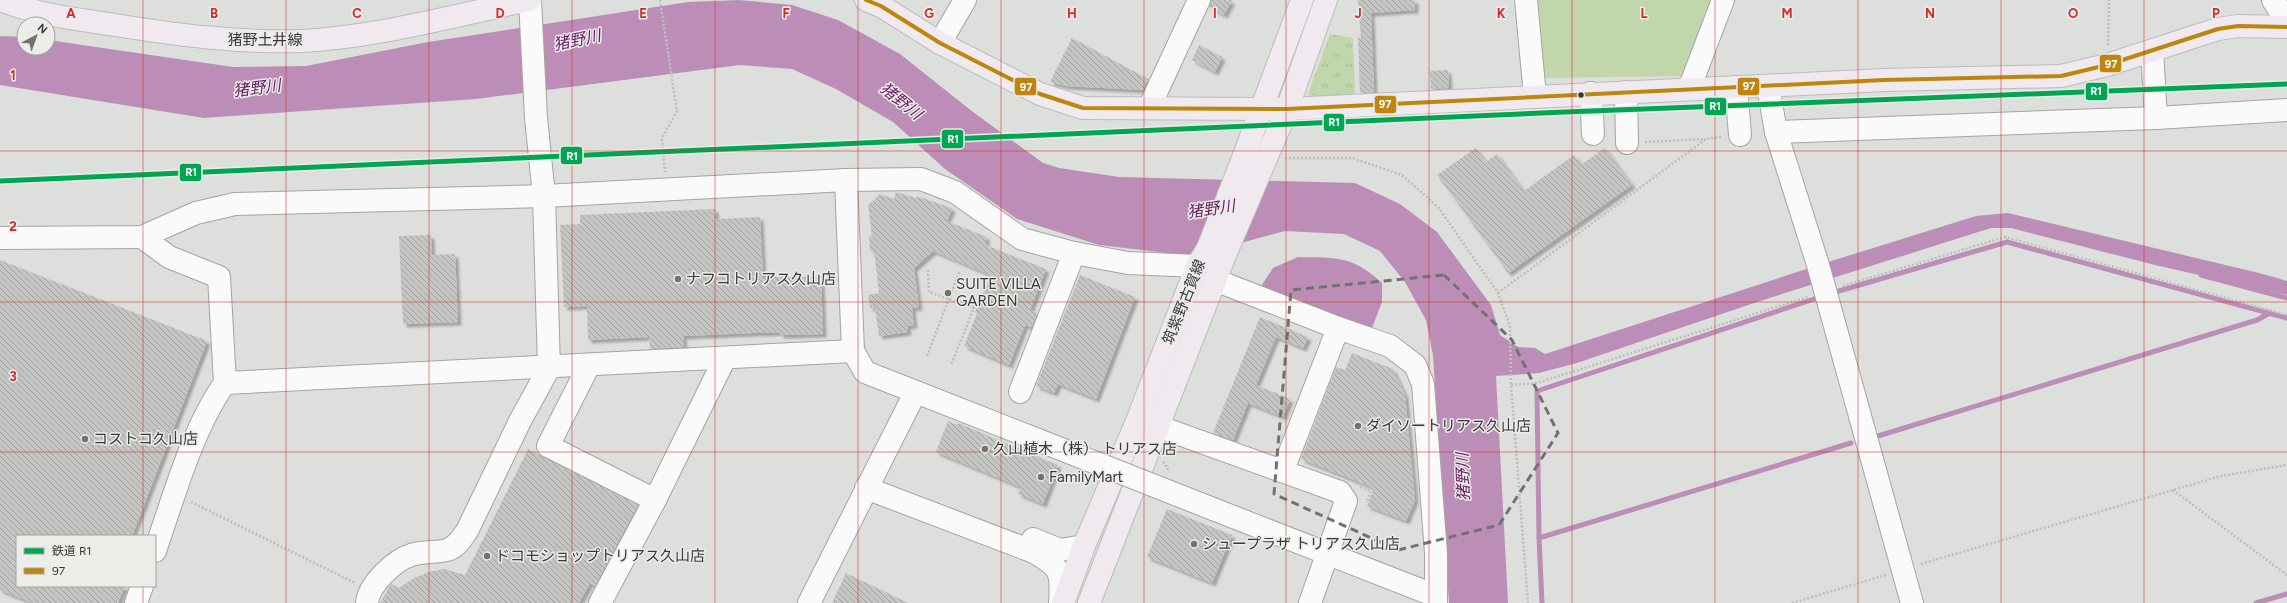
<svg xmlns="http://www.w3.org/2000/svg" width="2287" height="603" font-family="Figtree,'Noto Sans JP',sans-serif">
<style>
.park{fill:url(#park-tufts)}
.pitch{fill:#c2d6ac}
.water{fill:#bc8eb7}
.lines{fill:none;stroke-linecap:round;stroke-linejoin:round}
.stream{stroke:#bc8eb7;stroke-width:5}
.building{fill:url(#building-back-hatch);filter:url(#shadow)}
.minor-casing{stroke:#a3a5a2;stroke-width:24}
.major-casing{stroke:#bcbdbb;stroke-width:24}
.path{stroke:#bebfbd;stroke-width:2.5;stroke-dasharray:2 2;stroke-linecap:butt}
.minor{stroke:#fafafa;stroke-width:22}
.major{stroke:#f0e9ef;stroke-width:22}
.minor-bridge-casing{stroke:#a3a5a2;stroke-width:24;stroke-linecap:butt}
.minor-bridge{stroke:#fafafa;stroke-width:22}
.bus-1-casing{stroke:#ebede9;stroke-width:7}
.bus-1{stroke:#be8510;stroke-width:4}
.rail-1-casing{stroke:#ebede9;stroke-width:8}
.rail-1{stroke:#00a651;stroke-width:5}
.marked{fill:none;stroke:#727371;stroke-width:3;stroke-dasharray:8 5;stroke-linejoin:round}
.grid{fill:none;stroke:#d62828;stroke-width:1;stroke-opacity:0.55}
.bus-dot{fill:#383937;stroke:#ebede9;stroke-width:1.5}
.poi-dot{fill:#727371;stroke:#ebede9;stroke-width:1.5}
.labels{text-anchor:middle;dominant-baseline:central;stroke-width:3;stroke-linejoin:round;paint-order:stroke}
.street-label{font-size:15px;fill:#383937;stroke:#ebede9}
.poi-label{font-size:15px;fill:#383937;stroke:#ebede9;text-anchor:start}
.water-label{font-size:16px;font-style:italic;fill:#691864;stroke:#ebede9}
.grid-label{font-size:13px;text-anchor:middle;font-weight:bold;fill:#d62828;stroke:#ebede9;stroke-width:3;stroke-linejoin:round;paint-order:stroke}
.line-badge{stroke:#ebede9;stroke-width:1.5}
.badge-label{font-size:11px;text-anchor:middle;font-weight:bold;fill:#fff}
</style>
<defs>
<pattern id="park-tufts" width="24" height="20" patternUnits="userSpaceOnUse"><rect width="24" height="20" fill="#c2d6ac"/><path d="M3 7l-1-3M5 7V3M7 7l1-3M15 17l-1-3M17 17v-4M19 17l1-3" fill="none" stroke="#a7b895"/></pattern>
<pattern id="building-back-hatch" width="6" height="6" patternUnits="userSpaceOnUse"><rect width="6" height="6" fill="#c4c6c3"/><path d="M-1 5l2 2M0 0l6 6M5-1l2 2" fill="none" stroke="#a0a29f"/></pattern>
<filter id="shadow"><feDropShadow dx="3.5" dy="3.5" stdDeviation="1" flood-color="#0004"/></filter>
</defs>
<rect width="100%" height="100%" fill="#dddfdc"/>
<path class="park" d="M1330,34L1353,38L1355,94L1326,99L1308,94Z"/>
<path class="pitch" d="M1537,0H1714L1685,76L1545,78Z"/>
<g class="water">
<path d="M739,0L792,5L838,20L900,54L973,112L1043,163L1059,168L1119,177L1355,183L1400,204L1437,232L1491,305L1500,335L1518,347L1535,348L1545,354L1825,263L1976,216L2008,213L2263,274L2287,281V295L2155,265L2011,228H1991L1757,302L1577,363L1539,373L1496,376L1508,603H1449L1433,355L1426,320L1405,282L1380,251L1344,234L1285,231L1193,256L1099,245L1017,219L945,169L893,122L836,89L792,69L740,65L476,99L204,118L0,85V36L24,37V48H48V40L233,67L306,66L428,42L688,2Z"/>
<path d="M1298,257C1336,258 1352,255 1382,283V302L1370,333L1260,288L1273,268Z"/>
</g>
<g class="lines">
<g class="stream">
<path d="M2201,275L2287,298"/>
<path d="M1832,293L2007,242L2287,318"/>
<path d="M1817,298L1537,391L1539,538L1851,443"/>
<path d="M1878,436L2257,320L2270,313"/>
<path d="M1539,538L1542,603"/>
<path d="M2256,603L2287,594"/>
</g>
</g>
<g class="building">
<path d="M1211,0H1232L1224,15L1209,7Z"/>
<path d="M1358,0H1415V10L1371,13L1374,92L1360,93L1358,38H1361Z"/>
<path d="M1072,38L1148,79L1143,90L1066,86L1050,82Z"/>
<path d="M1199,45L1222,57L1215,72L1192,60Z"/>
<path d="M1448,70L1449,88L1431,89L1430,71Z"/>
<path d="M1476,148L1486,162L1497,154L1524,191L1574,155L1581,165L1605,148L1632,185L1508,273L1437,175Z"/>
<path d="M896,192L917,198V196L952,208L947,221L987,237L985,244L990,247L1046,269L1030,310L1037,313L1032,327L1025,325L1009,365L964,346L977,313L975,312L991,275L933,251L914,268L919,307L912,308L914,325L907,326L908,332L879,336L875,307L870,308L868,295L879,293L874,250L870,251L869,236H872L868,205L880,194L894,199Z"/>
<path d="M715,209L716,219L760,217L763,277H821L823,334L780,335V332L683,336L684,347L650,349L649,337L588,340L587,306L564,307L560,225L580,224V215Z"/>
<path d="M431,235L432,255L455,254L458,322L403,324L399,236Z"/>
<path d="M0,260L207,341L132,536H17V586H125L118,603H33L0,590Z"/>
<path d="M1080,275L1135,297L1096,399L1058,384L1054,393L1036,386Z"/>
<path d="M1260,317L1308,337L1303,348L1276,337L1256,385L1290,399L1283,417L1248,403L1233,440L1213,433Z"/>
<path d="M1352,353L1393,369L1405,395L1415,500L1406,521L1367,506L1374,488L1301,459L1336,367L1345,370Z"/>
<path d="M948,421L957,425L958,423L1058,465L1043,504L1018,494L1021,487L936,452Z"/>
<path d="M528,449L638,505L595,586L590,583L579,603H380L391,584L399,588L414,578L429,572L444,569L465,575Z"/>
<path d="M1167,509L1232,535L1212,583L1147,557Z"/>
<path d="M846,573L908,603H832Z"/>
</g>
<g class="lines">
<defs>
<g id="minor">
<path d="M1526,0L1535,96"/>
<path d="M2273,0L2287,22"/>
<path d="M940,43L965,0"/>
<path d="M2152,51L2156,118"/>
<path d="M1768,86L1776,132L1818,265L1912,603"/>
<path d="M1736,87L1740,135"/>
<path d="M1689,89L1723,0"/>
<path d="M1626,92L1627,143"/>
<path d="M1591,93L1593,134"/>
<path d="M1149,108L1199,0"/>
<path d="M1776,132L2156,118L2287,110"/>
<path d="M846,180L853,351L865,372L1038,440"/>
<path d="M142,237L169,257L219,277L225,383C193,427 173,499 155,551"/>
<path d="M0,238L142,237L196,213L235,204L544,196L846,180L921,179L955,192L1022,239L1074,253L1128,263L1197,266"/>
<path d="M1215,280L1338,328L1390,346L1415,365L1423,384L1436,553V603"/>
<path d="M589,365L548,446L655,500"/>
<path d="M225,383L853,351"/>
<path d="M1020,392L1074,253"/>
<path d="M1157,426L1340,492L1346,501L1310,603"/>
<path d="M1283,470L1338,328"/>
<path d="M866,488L1034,552C1061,568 1062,571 1060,603"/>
<path d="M1213,509L1436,596"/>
<path d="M1033,539L1060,550L1084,546"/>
<path d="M136,603L142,586"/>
<path d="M367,603C368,585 395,560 411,555C423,551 436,553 447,550C457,547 461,539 467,531L520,421L549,368L544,196L536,118L530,0"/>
<path d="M600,603L655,500L725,358"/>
<path d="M809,603L915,393"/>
</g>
<g id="major">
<path d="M1,0C37,15 77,19 115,25C177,35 239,43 302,41C379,37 455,15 530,0"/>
<path d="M866,0L881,6L940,43L1040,94L1083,108L1287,109L1884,80L2061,76L2107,65L2218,29L2238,26L2287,27"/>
<path d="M1063,603L1084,546L1137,421L1197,266L1208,248L1245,153L1302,0"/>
<path d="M1089,603L1225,255L1287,109L1326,0"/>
</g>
</defs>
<use href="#minor" class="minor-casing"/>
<use href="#major" class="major-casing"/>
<g class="path">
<path d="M660,0L677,111L662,138L665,172"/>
<path d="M2108,45L2109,0"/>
<path d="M1645,142L1706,139"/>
<path d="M1285,158H1352L1402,175L1438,207L1498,293L1510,326L1511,385L1528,603"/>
<path d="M928,270L929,292L974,308L951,365"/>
<path d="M1843,286L2005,237L2287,315"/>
<path d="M1498,293L1706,139L1722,137"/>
<path d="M927,356L960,270"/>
<path d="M1511,385L1537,383L1808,297"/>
<path d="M1163,462L1168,468L1167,471"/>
<path d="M1360,487L1371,491L1366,503"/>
<path d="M2173,490L2287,575"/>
<path d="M191,502L355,583"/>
<path d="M1921,564L2221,476L2287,465"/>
<path d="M1792,603L1886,575"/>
</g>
<use href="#minor" class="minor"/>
<use href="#major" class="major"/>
<defs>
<path id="minor-bridge" d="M1038,440L1213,509"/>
</defs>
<use href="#minor-bridge" class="minor-bridge-casing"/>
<use href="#minor-bridge" class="minor-bridge"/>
<defs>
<path id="bus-1" d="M866,0L881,6L940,43L1040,94L1083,108L1287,109L1884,80L2061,76L2107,65L2218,29L2238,26L2287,27"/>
</defs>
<use href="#bus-1" class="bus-1-casing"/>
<use href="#bus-1" class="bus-1"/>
<defs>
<path id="rail-1" d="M0,181L1565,112L2287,84"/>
</defs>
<use href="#rail-1" class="rail-1-casing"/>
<use href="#rail-1" class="rail-1"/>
</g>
<path class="marked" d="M1444,275L1512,340L1558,433L1499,525L1398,550L1274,494L1291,290Z"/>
<path class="grid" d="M143,0V536M286,0V603M429,0V603M572,0V603M715,0V603M858,0V603M1001,0V603M1144,0V603M1286,0V603M1429,0V603M1572,0V603M1715,0V603M1858,0V603M2001,0V603M2144,0V603M0,151H2287M0,302H2287M0,452H2287M143,586V603"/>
<circle class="bus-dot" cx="1581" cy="95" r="3.5"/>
<g class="poi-dot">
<circle cx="678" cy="279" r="4"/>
<circle cx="948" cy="293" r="4"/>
<circle cx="1358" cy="426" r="4"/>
<circle cx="85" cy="439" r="4"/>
<circle cx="985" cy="449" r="4"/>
<circle cx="1041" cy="477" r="4"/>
<circle cx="1194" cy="544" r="4"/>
<circle cx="487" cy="556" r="4"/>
</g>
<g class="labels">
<g class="street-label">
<text x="265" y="40">猪野土井線</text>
<text transform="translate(1184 302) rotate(-68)">筑紫野古賀線</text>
</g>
<g class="poi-label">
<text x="686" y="279">ナフコトリアス久山店</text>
<text x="956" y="284">SUITE VILLA<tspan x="956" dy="17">GARDEN</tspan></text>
<text x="1366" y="426">ダイソートリアス久山店</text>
<text x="93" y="439">コストコ久山店</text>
<text x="993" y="449">久山植木（株） トリアス店</text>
<text x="1049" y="477">FamilyMart</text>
<text x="1202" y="544">シュープラザ トリアス久山店</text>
<text x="495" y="556">ドコモショップトリアス久山店</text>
</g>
<g class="water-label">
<text transform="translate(577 40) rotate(-12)">猪野川</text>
<text transform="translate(257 88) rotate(-7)">猪野川</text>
<text transform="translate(901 101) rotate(39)">猪野川</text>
<text transform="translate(1211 209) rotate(-8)">猪野川</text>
<text transform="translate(1463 477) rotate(-92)">猪野川</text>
</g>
</g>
<g class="grid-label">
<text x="71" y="18">A</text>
<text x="214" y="18">B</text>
<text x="357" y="18">C</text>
<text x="500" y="18">D</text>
<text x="643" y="18">E</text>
<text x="786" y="18">F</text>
<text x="929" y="18">G</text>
<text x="1072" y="18">H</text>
<text x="1215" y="18">I</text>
<text x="1358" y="18">J</text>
<text x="1501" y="18">K</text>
<text x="1644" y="18">L</text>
<text x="1787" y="18">M</text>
<text x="1930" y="18">N</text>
<text x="2073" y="18">O</text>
<text x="2216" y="18">P</text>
<text x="13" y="80">1</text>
<text x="13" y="231">2</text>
<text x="13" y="381">3</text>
</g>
<g class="line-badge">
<rect x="2099" y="54" width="23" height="19" rx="4" fill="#be8510"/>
<rect x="1737" y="77" width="23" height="19" rx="4" fill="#be8510"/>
<rect x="1014" y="77" width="23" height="19" rx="4" fill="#be8510"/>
<rect x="2085" y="82" width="23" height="19" rx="4" fill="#00a651"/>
<rect x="1374" y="95" width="23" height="19" rx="4" fill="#be8510"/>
<rect x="1704" y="97" width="23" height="19" rx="4" fill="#00a651"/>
<rect x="1323" y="113" width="22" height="19" rx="4" fill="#00a651"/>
<rect x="941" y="129" width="23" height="20" rx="4" fill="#00a651"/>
<rect x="560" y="146" width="23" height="19" rx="4" fill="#00a651"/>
<rect x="179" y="163" width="23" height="19" rx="4" fill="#00a651"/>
</g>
<g class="badge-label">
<text x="2111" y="68">97</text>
<text x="1749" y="90">97</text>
<text x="1026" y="91">97</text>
<text x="2096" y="95">R1</text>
<text x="1385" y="108">97</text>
<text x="1715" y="110">R1</text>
<text x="1334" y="126">R1</text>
<text x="953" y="143">R1</text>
<text x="572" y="160">R1</text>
<text x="191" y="176">R1</text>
</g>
<rect x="16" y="535" width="140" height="52" fill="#ebede9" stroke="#a3a5a2"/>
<rect x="24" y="548" width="20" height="6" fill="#00a651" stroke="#a3a5a2"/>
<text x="52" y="555" font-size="12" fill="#383937">鉄道 R1</text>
<rect x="24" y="568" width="20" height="6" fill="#be8510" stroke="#a3a5a2"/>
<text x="52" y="575" font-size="12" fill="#383937">97</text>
<g transform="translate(36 36) rotate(41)"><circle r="19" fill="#ebede9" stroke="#a3a5a2"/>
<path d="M0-3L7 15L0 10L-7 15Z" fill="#727371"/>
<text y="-6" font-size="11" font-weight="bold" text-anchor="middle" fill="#383937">N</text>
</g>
</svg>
